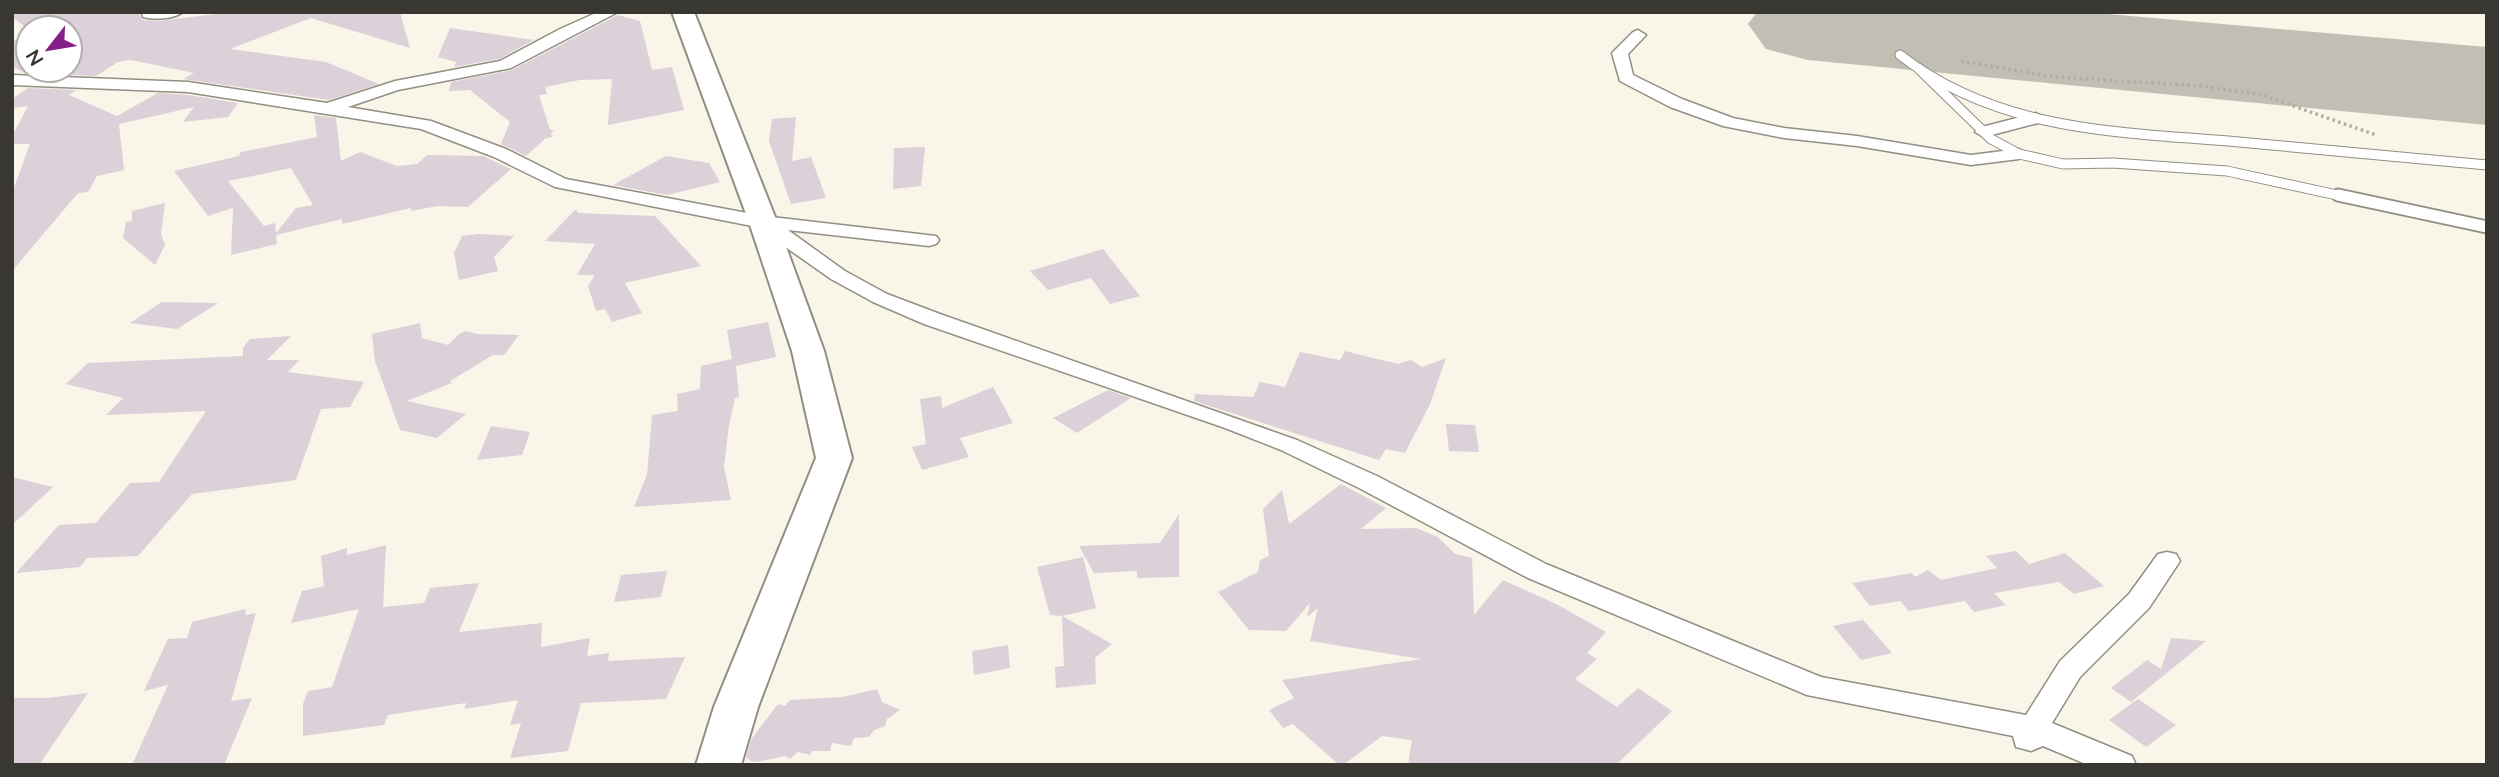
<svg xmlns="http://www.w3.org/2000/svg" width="2499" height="777" font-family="Lato,sans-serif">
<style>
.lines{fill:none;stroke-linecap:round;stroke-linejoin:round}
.taxiway{fill:#c1beb3;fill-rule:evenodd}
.runway{fill:#c1beb3;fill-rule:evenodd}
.building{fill:#dcd0d9;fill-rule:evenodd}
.lane-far1-casing{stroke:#918e82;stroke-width:11}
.lane-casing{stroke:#918e82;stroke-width:15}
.street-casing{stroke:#918e82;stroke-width:3}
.secondary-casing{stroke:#918e82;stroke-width:4}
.path{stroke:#b0ada3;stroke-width:3.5;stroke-dasharray:2.5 3.5;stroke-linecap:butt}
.lane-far1{stroke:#fff;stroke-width:9}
.lane{stroke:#fff;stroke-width:11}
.street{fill:#fff;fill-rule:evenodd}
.secondary{fill:#fff;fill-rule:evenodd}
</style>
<rect width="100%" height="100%" fill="#f9f5e8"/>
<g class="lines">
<path class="taxiway" d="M1830,12H1878L1885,29L1878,39L1861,44L1844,39Z"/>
<path class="runway" d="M1757,12H2085L2487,47V125L1808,60L1766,49L1748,24Z"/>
</g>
<g class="building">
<path d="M12,12H139L142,20L158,21L234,12H400L410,48L311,18L230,49L326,62L379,84L329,100L183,79L194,73L131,60L118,62L96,76L25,73L12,67V41L28,37V70H70V28L28,29L12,17Z"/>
<path d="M618,15L640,21L652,70L672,67L684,110L608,125L612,79L580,80L545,87L547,94L539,95L550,130H554L551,133L552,137L546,138L526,156L501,144L510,122L470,90L449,91L451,82L512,70Z"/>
<path d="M450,28L534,40L537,38L499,59L454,67L456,62L438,57Z"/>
<path d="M28,88L76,90L69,95L117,116L158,93L188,95L238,103L228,117L183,122L194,107L119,124L124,170L97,176L88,192L78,193L12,271V193L30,144H12V136L28,106L12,108V99Z"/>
<path d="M314,115L336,118L341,161L360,152L397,166L417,164L427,155L483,156L511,169L468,207L438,206L411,211V208L342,224V219L276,235L277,244L231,255L233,208L208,216L174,171L239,156L241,152L317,137ZM291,168L313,205L296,208L276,233L275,223L264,226L228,181Z"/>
<path d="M796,117L792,161L811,157L826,198L791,204L769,141L772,119Z"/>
<path d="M925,147L921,186L893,189L894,148Z"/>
<path d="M666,156L709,163L720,182L667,195L613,185Z"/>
<path d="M165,203L161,234L165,245L155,265L123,238L126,222L132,221V211Z"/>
<path d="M576,209L578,213L655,216L701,266L625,283L642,313L612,322L605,309L596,311L588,286L595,275H577L595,244L545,241Z"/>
<path d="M479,234L514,236L494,257L498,271L459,280L454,253L462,236Z"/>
<path d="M1103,249L1140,296L1110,304L1091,278L1048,290L1030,271Z"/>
<path d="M162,302L218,303L177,329L130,323Z"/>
<path d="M768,322L776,357L736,366L739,397L735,398L729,425L724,467L731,500L634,507L647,475L652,415L678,411L677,394L700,389L701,366L732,359L727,330Z"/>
<path d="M420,323L422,338L448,345L459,334L466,331L477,334L519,335L504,355H493L450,381L452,383L407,401L466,414L437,438L400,430L375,361L372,334Z"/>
<path d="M291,336L267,360H299L288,372L364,382L350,407L321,409L296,480L192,494L138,556L87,558L80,567L16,573L59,525L96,523L130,483L159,482L206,411L106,415L123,398L66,384L88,363L243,356V348L250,339Z"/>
<path d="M1345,351L1398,364L1411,360L1422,367L1446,358L1430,404L1405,453L1386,449L1379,460L1194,401L1195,394L1253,397L1260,382L1285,387L1300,352L1340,360Z"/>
<path d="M993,387L1013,423L960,438L969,457L922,470L912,447L926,444L920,399L941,396L942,408Z"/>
<path d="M1108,390L1131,398L1077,433L1053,418Z"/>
<path d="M1446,424L1475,425L1479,452L1449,451Z"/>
<path d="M491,426L530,432L522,455L477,460Z"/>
<path d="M12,477L53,487L12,525Z"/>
<path d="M1341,484L1386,508L1361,529L1416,528L1438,537L1455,554L1472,558L1474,615L1503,580L1556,604L1606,632L1587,653L1597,659L1575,679L1617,707L1638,688L1672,711L1616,765H1408L1412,740L1382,736L1343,765H1339L1293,724L1283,728L1269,710L1294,698L1282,680L1421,659L1310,641L1318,608L1307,617L1310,603L1286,631L1249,630L1218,592L1258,572L1260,560L1269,556L1263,509L1282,490L1289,524Z"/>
<path d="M1179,514V577L1137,578V571L1094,573L1079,546L1160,543Z"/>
<path d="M386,545L383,607L424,603L430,588L479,583L459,632L542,623L541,647L590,638L587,656L609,653L608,661L685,657L666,699L581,703L568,751L510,758L521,723L510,725L518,700L464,709L466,703L388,715L384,725L303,736V704L308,691L332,687L359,609L291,623L302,591L324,586L321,556L347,548V555Z"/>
<path d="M2016,551L2029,564L2065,553L2104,586L2074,594L2059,582L1994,593L2006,605L1974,612L1965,601L1909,611L1900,601L1870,606L1852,583L1912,573L1915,577L1928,570L1941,580L1997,568L1986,556Z"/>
<path d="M1083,557L1096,608L1062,616L1050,615L1037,567Z"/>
<path d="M667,571L661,597L614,602L621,575Z"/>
<path d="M246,609L245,615L256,613L231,701L252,698L224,765H132L168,685L144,691L168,639L187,638L192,622Z"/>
<path d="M1062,616L1112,644L1095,658L1096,684L1056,688L1055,667L1064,666Z"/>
<path d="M1863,620L1892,653L1861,660L1833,626Z"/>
<path d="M2171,638L2206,641L2131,702L2111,688L2147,660L2161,669Z"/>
<path d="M1008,645L1010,668L974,675L972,651Z"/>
<path d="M877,689L882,702L900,710L887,719L885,726L874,730L869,737L854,738L851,746L832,743L830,751H812L810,755L798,752L790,759L785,756L757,762L750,761L746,757L752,738L778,704L785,706L790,700L843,697Z"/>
<path d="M88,693L39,765H12V698H47Z"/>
<path d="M2138,699L2176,725L2146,747L2109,720Z"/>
</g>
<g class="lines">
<defs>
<g id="lane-far1">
<path d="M1900,55C1999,132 2120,132 2239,142C2321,150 2404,157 2487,165"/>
<path d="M1919,69L1991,139L2019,154L2063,164L2113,163L2227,171L2346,197"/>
</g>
<path id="lane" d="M2338,195L2487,227"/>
<g id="street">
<path d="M142,12H183C174,19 154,20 143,17Z"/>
<path d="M598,12H618L511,68L398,90L348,107L431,121L506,149L566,179L763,216L936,236L939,240L936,244L929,246L788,230L845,271L887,294L940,314L1297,440L1377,476L1546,564L1821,677L2026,715L2060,661L2129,594L2158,554L2167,552L2176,554L2180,561L2149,608L2080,677L2052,723L2132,756L2136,765H2088L2043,746L2031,751L2016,747L2013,736L1807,695L1528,578L1359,488L1281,450L1225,428L924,324L873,302L831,279L757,227L555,187L494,157L421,129L188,92L12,85V75L188,82L327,103L395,81L500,61L560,29Z"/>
<path d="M1638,30L1646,35L1628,54L1633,75L1682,99L1733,118L1784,128L1857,136L1971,155L2019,149L2028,154L2019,159L1971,165L1857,146L1784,138L1723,126L1670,107L1620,81L1612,53L1633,32Z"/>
<path d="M2036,113L2044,118L2042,122L1984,137L1975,132L1978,128Z"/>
</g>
<path id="secondary" d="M672,12H694L777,222L824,351L852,458L758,707L741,765H696L714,707L816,458L792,351L749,222Z"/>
</defs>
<use href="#lane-far1" class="lane-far1-casing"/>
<use href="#lane" class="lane-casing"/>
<use href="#street" class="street-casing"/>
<use href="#secondary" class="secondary-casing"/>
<path class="path" d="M1961,61L2054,77L2201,86L2262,95L2376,135"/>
<use href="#lane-far1" class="lane-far1"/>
<use href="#lane" class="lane"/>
<use href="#street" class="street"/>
<use href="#secondary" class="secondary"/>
</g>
<rect width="2499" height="777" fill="none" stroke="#383732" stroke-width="28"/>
<g transform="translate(49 49) rotate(239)"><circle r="33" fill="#ffffff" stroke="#afafad" stroke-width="2"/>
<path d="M0-5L12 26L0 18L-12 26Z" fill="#842089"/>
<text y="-10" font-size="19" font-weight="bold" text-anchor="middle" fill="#383732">N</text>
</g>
</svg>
